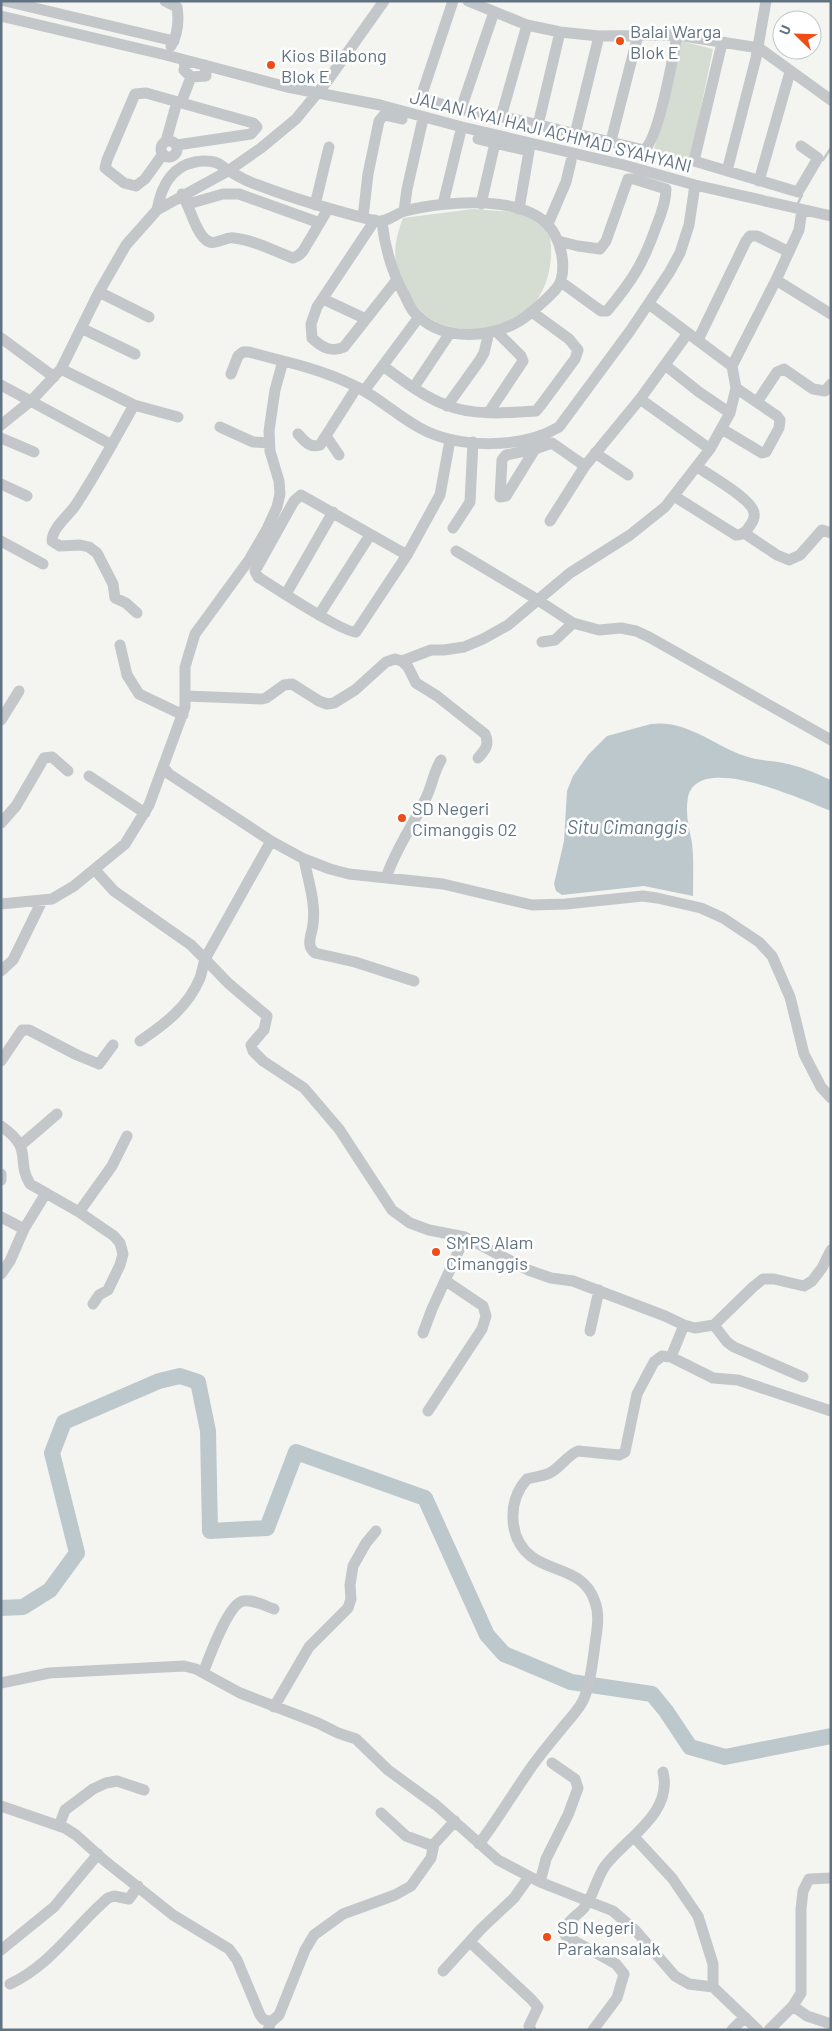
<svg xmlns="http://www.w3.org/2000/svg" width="832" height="2031" font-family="Barlow,sans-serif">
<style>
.green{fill:#d5dcd1}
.water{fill:#bdc8cd}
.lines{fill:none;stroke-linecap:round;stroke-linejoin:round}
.stream{stroke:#bdc8cd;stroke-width:2.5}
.river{stroke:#bdc8cd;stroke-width:16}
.minor{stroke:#c3c7ca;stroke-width:11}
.poi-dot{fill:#ef4c16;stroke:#fff;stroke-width:2}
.labels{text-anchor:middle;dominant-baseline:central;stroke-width:5;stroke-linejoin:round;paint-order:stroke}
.poi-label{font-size:18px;fill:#617383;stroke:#fff;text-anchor:start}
.street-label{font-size:18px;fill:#617383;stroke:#fff}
.water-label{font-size:19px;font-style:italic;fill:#5c7781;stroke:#fff}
</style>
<rect width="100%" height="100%" fill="#f4f5f0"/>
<path class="green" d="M681,41L713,49L690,161L653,154Z
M473,209L525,213L548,227C556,258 549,296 521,316C515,320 506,322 499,324C494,326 487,330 482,331C476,332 468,330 463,329C434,326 417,313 404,287C392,262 393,244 403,218Z"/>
<path class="water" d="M651,724C686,719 715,746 745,756C758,761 771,760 783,763C800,766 815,773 831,780V811C805,801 699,751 688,797C685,813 689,827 692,843C694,860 693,879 693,896L644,886L562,895L556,891L554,884L564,841L567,791L573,776L588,755L607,736Z"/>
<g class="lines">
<path class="stream" d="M823,160L831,148
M797,205L802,195"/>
<path class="river" d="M1,1608L23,1607L50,1590L77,1553L52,1453L64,1422L159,1381L180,1376L198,1382L208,1431L210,1531L267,1528L296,1452L425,1498L487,1635L504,1654L571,1682L652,1694L666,1711L690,1747L725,1757L831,1736"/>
<path class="minor" d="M5,1L174,41
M165,1L177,7C179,20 178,34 171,46
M453,1L423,91L425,99L454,108L518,120L644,150C659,138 673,57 677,35
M468,1L527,25L560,32L599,36L677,35L759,48L831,100
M1,16L166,55L287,87L380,105L462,127L624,165L695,185L831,216
M722,43L694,161L798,192L818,158L801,146
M183,60L185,65L184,70L191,77L206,76L205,65
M181,103L191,77
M461,109L494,12
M501,117L527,25
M538,125L560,32
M575,134L599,36
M478,139L525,150
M161 149a8 8 0 1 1 16 0a8 8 0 1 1-16 0Z
M166,141L177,102
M611,141L638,35
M163,154L145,179L136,186L124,183L105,168L107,160L135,94L146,93L253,123L257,127L251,134L177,145
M727,171L756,58L766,1
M759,181L790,72
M182,194C190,207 195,230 205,239C214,248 224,236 234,238C254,240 274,251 293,258L299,255L303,251L328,209
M188,204L223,194H239L320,223
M443,204L460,134
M481,204L495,143
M315,205L329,147
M519,209L529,151
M157,210C161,188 170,167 195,162C200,161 209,161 214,162C220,163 225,169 231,172C239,177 249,182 258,185C297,200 336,211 376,221C386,223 395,214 405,211C443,201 534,192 555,235C562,248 565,266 561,280C559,288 550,295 544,301C534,310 525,319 514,324C485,338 444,340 419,317C413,313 409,305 406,298C392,273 385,250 382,222
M404,211L407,189L422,123
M363,217L368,174L379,121L384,115L402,119
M375,220L317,307L311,324L312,338C321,347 331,353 344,347L396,281
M548,224L566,182L571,161
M558,241L578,246L600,249L606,241L628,179H634L666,189C666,202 661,215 656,227C643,264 632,281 607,311H601L561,282
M776,280L831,314
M99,292L149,317
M323,299L366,319
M649,304L732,366
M81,328L135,354
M1,338L54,377
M698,340L746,241L750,236H757L789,252
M665,365L699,392L730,413
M383,366C402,380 424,397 446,405C473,416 507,413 536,411L541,405L575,359L578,350L569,339L532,312
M61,369L134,405L178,417
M231,374L238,356L243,352H249L283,361
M1,385L112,445
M414,387L450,333
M364,391L419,317
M640,399L710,449
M757,402L777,372L784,369L813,389L825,391L831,384
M134,405C115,439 97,473 75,506C68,516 52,528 52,541L60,546L80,545L89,547L97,553L113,584L115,598L126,603L137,613
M447,406L480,360L484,353L489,332
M489,412L523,361L521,356L496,331
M1,425L32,400L61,369L99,292L126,245L157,210L228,171L261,148L296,119L328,80L384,1
M220,427L253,442L269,443
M722,429L762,453L766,452L779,428L780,420L777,416L736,388
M298,434C305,442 310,448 320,445L357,387
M326,436L339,455
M1,438L34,452
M535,449L506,496L500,497L502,460L506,455L535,449L552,443L585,466
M595,453L628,475
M1,484L27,496
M674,496L736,535C744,535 747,530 751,524C753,521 755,517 754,513C753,500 708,474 697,467
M550,521L585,466L640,399L688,333
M453,528L470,502L473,442
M744,533L777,555L789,560L800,555L822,530L831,533
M1,541L43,564
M456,551L533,597L573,623L599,630L621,628L636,631L649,637L831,740
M407,555L301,495L294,501L255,571L258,577C272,586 345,634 356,632L407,555L440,495L450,440
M286,594L333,512
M319,615L370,535
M542,642L555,640L573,623
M120,645L127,675L139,694L183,715
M402,661L431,650H444L464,647L483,639L508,625L570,573L630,535L665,507L710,449L730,413L736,388L732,366L776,280L799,230L802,210
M186,696L262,699L266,698L284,685L292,684L319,701L327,704L334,703L355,690L386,662L395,659L402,661L408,667L416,683L437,696L485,734C490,745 485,750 478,758
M1,720L19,691
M164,768L169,774L271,841L304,859L330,869L349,874L443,884L532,905L566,904L643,896L657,898L701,908L723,918L759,942L772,956L790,997L804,1054L821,1087L831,1098
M89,776L145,813
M1,823L16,806L44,758L52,757L68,771
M271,841L205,959L228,983L267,1016L264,1030L251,1045L253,1051L263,1061L304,1088L339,1129L392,1210L410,1223L429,1230L465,1237L528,1270L551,1278L573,1281L665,1316L684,1325L695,1328L714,1325L753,1287L763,1279H774L804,1286L812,1281L822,1268L831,1250
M304,859C308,880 316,903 313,924C312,935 305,945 315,953L355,962L414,981
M95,870L114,891L191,945L205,959C203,966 202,972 200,978C188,1007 165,1024 140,1041
M386,878C395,850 412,827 425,800C432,787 433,773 441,760
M1,904L52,899L74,886L125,844L149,805L185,707V667L195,634L249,560L267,529L277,507L280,494L279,481L270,451L269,431L275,390L283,361C308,367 336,376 359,388C380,399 398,416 420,428C458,449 522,449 559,427L630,331L669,273L680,253L689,225L695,185
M1,971L13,960L42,901
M1,1061L22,1030H29L77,1055L99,1064L113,1045
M1,1126C35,1150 15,1159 30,1184L79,1212L114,1236L120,1243L123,1254L120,1265L108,1290L99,1295L93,1304
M21,1145L57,1114
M1,1174V1180
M79,1212L112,1166L127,1136
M1,1217L24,1229
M1,1274L10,1261L24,1229L46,1193
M684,1325L671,1357L713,1378L738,1380L831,1411
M714,1325L727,1342L734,1347L803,1377
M590,1331L599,1290
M423,1333L432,1309L465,1237
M428,1411L482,1329L486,1316L483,1306L446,1281
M203,1673C209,1658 228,1604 243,1601C252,1599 265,1606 274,1609
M1,1683L49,1673L184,1666L196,1669L240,1693L318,1723L338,1733L356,1739L388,1770L436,1805L498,1860L540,1882L613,1911L636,1931L675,1976L689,1984L713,1987L758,2030
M274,1707L309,1647L348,1608L351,1599L350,1585L353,1566L366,1543L376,1531
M1,1806L65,1828L76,1835L105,1861L173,1915L229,1949L237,1960L260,2015L263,2019L271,2022
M381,1813L406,1836L433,1846
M59,1826L65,1810L93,1789L106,1783L117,1781L144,1790
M635,1838L672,1878L698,1916L713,1964V1987
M479,1844C496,1822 510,1798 526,1775C537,1758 551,1742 563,1727C571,1717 581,1708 585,1696C591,1679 593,1661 595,1644C597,1630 600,1615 595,1602C585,1570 554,1573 532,1557C508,1539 507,1501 527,1479C536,1476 545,1477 553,1471C562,1465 568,1455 578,1451L619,1455L625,1452L637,1394L654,1362L662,1356L671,1357
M540,1882L546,1859L568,1815L578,1788L575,1779L552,1763
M470,1942L531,1999L538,2007L529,2026L531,2030
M1,1950L54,1907L98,1854
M443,1971L482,1928L514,1898L529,1877
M10,1984C52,1964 74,1927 108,1898L114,1896L129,1899L138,1886
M793,2006L807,2016L831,2024
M268,2030L271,2022L279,2015L305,1950L314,1935L343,1914L395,1895L411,1886L431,1858L434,1844L455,1821
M593,2030L617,1998L624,1974L616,1964L569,1938L565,1935C563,1923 577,1916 584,1908C594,1895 596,1879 605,1866C626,1838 673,1814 663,1772
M732,2030L745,2017
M769,2030L793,2006L801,1993V1909L803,1891L809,1879L831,1878"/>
</g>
<g class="poi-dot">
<circle cx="620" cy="41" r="5"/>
<circle cx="271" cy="65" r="5"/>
<circle cx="402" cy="818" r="5"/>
<circle cx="436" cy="1252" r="5"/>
<circle cx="547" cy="1937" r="5"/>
</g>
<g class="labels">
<g class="poi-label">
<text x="630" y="31">Balai Warga<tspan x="630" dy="21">Blok E</tspan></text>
<text x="281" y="55">Kios Bilabong<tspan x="281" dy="21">Blok E</tspan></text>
<text x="412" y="808">SD Negeri<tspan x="412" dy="21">Cimanggis 02</tspan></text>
<text x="446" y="1242">SMPS Alam<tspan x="446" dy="21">Cimanggis</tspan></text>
<text x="557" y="1927">SD Negeri<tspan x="557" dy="21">Parakansalak</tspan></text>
</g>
<g class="street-label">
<text transform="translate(551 131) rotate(14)">JALAN KYAI HAJI ACHMAD SYAHYANI</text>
</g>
<g class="water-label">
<text x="627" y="826">Situ Cimanggis</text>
</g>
</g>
<rect width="832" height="2031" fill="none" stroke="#617383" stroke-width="5"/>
<g transform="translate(797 35) rotate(293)"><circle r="24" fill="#ffffff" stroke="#c0c7cd"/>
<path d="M0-4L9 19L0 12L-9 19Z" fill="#ef4c16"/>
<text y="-8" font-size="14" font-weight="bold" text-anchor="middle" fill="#617383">U</text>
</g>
</svg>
